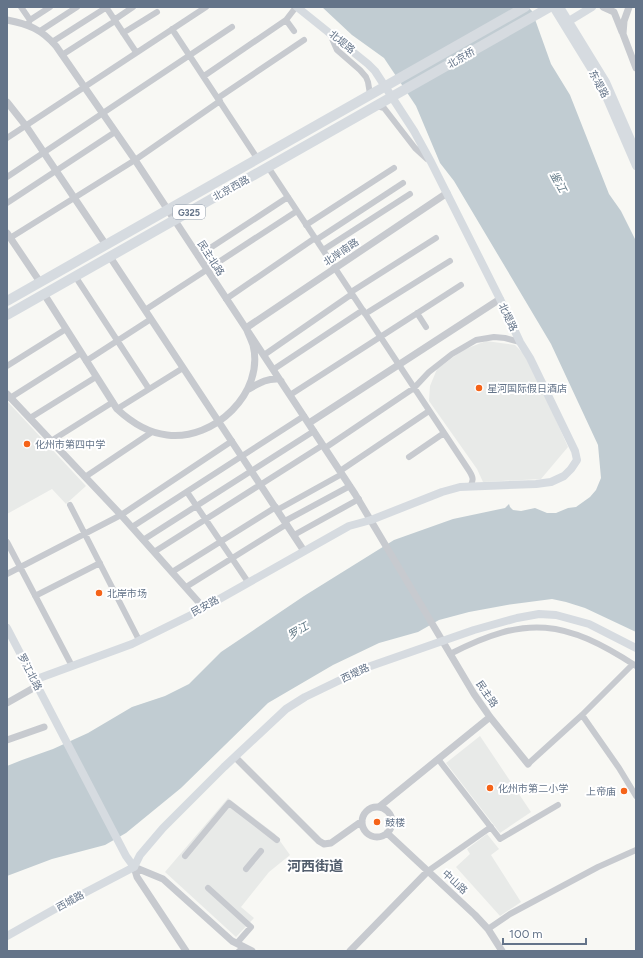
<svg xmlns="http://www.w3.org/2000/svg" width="643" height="958" font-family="Figtree,'Noto Sans SC',sans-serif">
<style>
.built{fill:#e8eae8}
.water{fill:#c1ccd2}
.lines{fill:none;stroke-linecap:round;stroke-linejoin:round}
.minor{stroke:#c7cacf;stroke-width:6}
.tertiary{stroke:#c7cacf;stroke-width:7}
.secondary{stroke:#d6dbe0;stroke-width:8}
.trunk{stroke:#d6dbe0;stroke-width:10}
.poi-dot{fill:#f56318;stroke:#fff;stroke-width:1.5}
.labels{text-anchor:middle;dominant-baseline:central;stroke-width:4;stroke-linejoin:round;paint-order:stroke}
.shield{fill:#fff;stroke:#929eac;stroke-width:1}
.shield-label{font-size:9px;font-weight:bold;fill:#647489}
.street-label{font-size:10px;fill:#647489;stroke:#fff}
.poi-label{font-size:10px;fill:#647489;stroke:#fff;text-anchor:start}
.water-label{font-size:11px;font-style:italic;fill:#5f7784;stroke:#fff}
.district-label{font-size:14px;font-weight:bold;fill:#525e6d;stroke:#fff}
</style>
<rect width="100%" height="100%" fill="#f8f8f4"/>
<path class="built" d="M486,341L515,345L528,358L568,447L541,479L483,482L477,469L429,401L430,386L437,369L463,350Z
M7,401L86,486L66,504L52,489L7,514Z
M480,736L531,812L500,833L446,763Z
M228,798L275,834L290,855L269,872L241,907L254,918L236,937L165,872Z
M487,834L499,849L491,855L521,902L500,916L456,867L470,854L467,849Z"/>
<path class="water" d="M322,7H528L532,11L551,64L570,95L609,194L621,211L636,241V632L585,608L566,602L552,599L507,605L469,612L439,620L418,632L379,643L333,665L268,703L181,788L126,833L105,845L52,859L7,876V766L22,760L53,749L88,733L132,707L165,696L189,684L221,652L304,596L394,540L453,519L505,508L509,504L510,507L513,510L521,511L535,508L547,513H556L568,508L576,507L590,497L596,490L601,478L598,445L551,344L454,181L440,163L416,106L384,58L352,35Z"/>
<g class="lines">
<path class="minor" d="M21,7L30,20L29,22
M106,7L136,52
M30,20L50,7
M114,20L133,7
M172,29L257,158
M40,31L77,7
M294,31L286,20L296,7
M123,33L157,12
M330,34L337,50L360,70L366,77L368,82L370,94
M52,42L107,7
M62,55L115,21
M204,76L286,20
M218,98L304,40
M377,106L384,108L415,148L427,159
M7,138L206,7
M268,167L468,469C472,475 475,480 470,486
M7,177L232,27
M7,203L115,132
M306,225L394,168
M10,238L135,160L220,101
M316,240L403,183
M323,250L410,194
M198,256L288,197
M75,276L149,389
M351,292L436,238
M226,299L315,238
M145,310L297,211
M417,313L426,327
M365,314L450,261
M264,355L352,294
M86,361L151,319
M7,366L66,329
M274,369L363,310
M290,395L461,285
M10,398L81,353
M117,409L183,368
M30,418L96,377
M51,441L113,402
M325,448L414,388L429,372L452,354L476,340L494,337L505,338L520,342
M409,457L444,433
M340,471L429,411
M85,477L152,432
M187,492L248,582
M70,505L139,640
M277,510L342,474
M285,521L350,486
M132,527L304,416
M294,535L359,499
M143,540L314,431
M7,542L72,666
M154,552L323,445
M172,572L276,507
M7,574L121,515L232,441
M186,587L287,524
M35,596L100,563
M450,654C527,614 565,620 636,666
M582,715L619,768L636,796
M438,759L500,839L558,805
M528,764L582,715L633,664
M185,856L229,803L277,840
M246,869L261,851
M428,871L491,827
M208,888L251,927L237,943
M488,929L510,914L598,867L636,850
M239,951L244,947"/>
<path class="tertiary" d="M603,7L614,12L622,32
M629,7L624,21L623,34L636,68
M7,20C29,24 42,30 56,46L135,160L355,494L474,694L490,717L528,764
M7,102L26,126L106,245
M7,233L40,282
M110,257L304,551
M44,294L117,409C131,422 149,433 167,435C214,441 265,393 253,345C251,339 248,333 246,328L447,193
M247,390C258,384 266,378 279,379L281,381
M7,394L121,515L203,607
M309,423L500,299
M7,703L37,686
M7,740L44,727
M235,757L319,841L324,844L331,843L362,821
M379,807L490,717
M362 822a15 15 0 1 1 30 0a15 15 0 1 1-30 0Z
M387,833L475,915L488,929L502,951
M134,867L163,879L232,941L252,951
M134,867L137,877L186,951
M350,951L428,871"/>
<path class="secondary" d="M553,7L601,85L636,166
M560,7L606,82L636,151
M564,24L592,7
M7,628L126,856L134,867
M34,680L132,644L191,615L349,526L371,520L442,492L460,487L536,484L551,482L564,476L571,469L577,460L575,451L530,358L520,342L500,299L431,162L414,131L375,71L368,64L297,7
M134,867L140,855L163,828L224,767L286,709L305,697L365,668L474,630L517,618L539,614L556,615L589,624L636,648
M7,936L69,901L134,867"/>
<path class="trunk" d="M7,301L525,7
M7,315L550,7"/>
</g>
<g class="poi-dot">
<circle cx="479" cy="388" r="4"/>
<circle cx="27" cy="444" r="4"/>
<circle cx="99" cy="593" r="4"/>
<circle cx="490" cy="788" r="4"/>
<circle cx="624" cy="791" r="4"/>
<circle cx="377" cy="822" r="4"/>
</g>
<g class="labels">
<rect class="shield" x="173" y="205" width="32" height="14" rx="3"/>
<g class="shield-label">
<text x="189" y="212">G325</text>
</g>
<g class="street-label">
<text transform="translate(342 42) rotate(39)">北堤路</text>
<text transform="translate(461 58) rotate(-30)">北京桥</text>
<text transform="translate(599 84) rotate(62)">东堤路</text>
<text transform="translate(231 188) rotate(-29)">北京西路</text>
<text transform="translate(341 252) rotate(-34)">北岸南路</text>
<text transform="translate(211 258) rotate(57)">民主北路</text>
<text transform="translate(508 317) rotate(65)">北堤路</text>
<text transform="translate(205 606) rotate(-29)">民安路</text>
<text transform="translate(30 672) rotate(63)">罗江北路</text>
<text transform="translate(355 673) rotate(-25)">西堤路</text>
<text transform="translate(487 694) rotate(56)">民主路</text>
<text transform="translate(455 882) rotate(42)">中山路</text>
<text transform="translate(70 901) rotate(-28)">西城路</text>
</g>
<g class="poi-label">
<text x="487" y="388">星河国际假日酒店</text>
<text x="35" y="444">化州市第四中学</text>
<text x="107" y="593">北岸市场</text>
<text x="498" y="788">化州市第二小学</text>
<text x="616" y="791" text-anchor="end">上帝庙</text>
<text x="385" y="822">鼓楼</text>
</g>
<g class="water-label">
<text transform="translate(558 182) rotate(62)">鉴江</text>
<text transform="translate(298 631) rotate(-30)">罗江</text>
</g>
<g class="district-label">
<text x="315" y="866">河西街道</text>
</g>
</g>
<rect width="643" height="958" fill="none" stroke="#647489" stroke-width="16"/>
<path d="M503 938v6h83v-6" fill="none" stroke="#647489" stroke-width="2"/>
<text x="509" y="938" font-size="12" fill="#647489" stroke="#ffffff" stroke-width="3" paint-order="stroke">100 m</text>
</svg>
